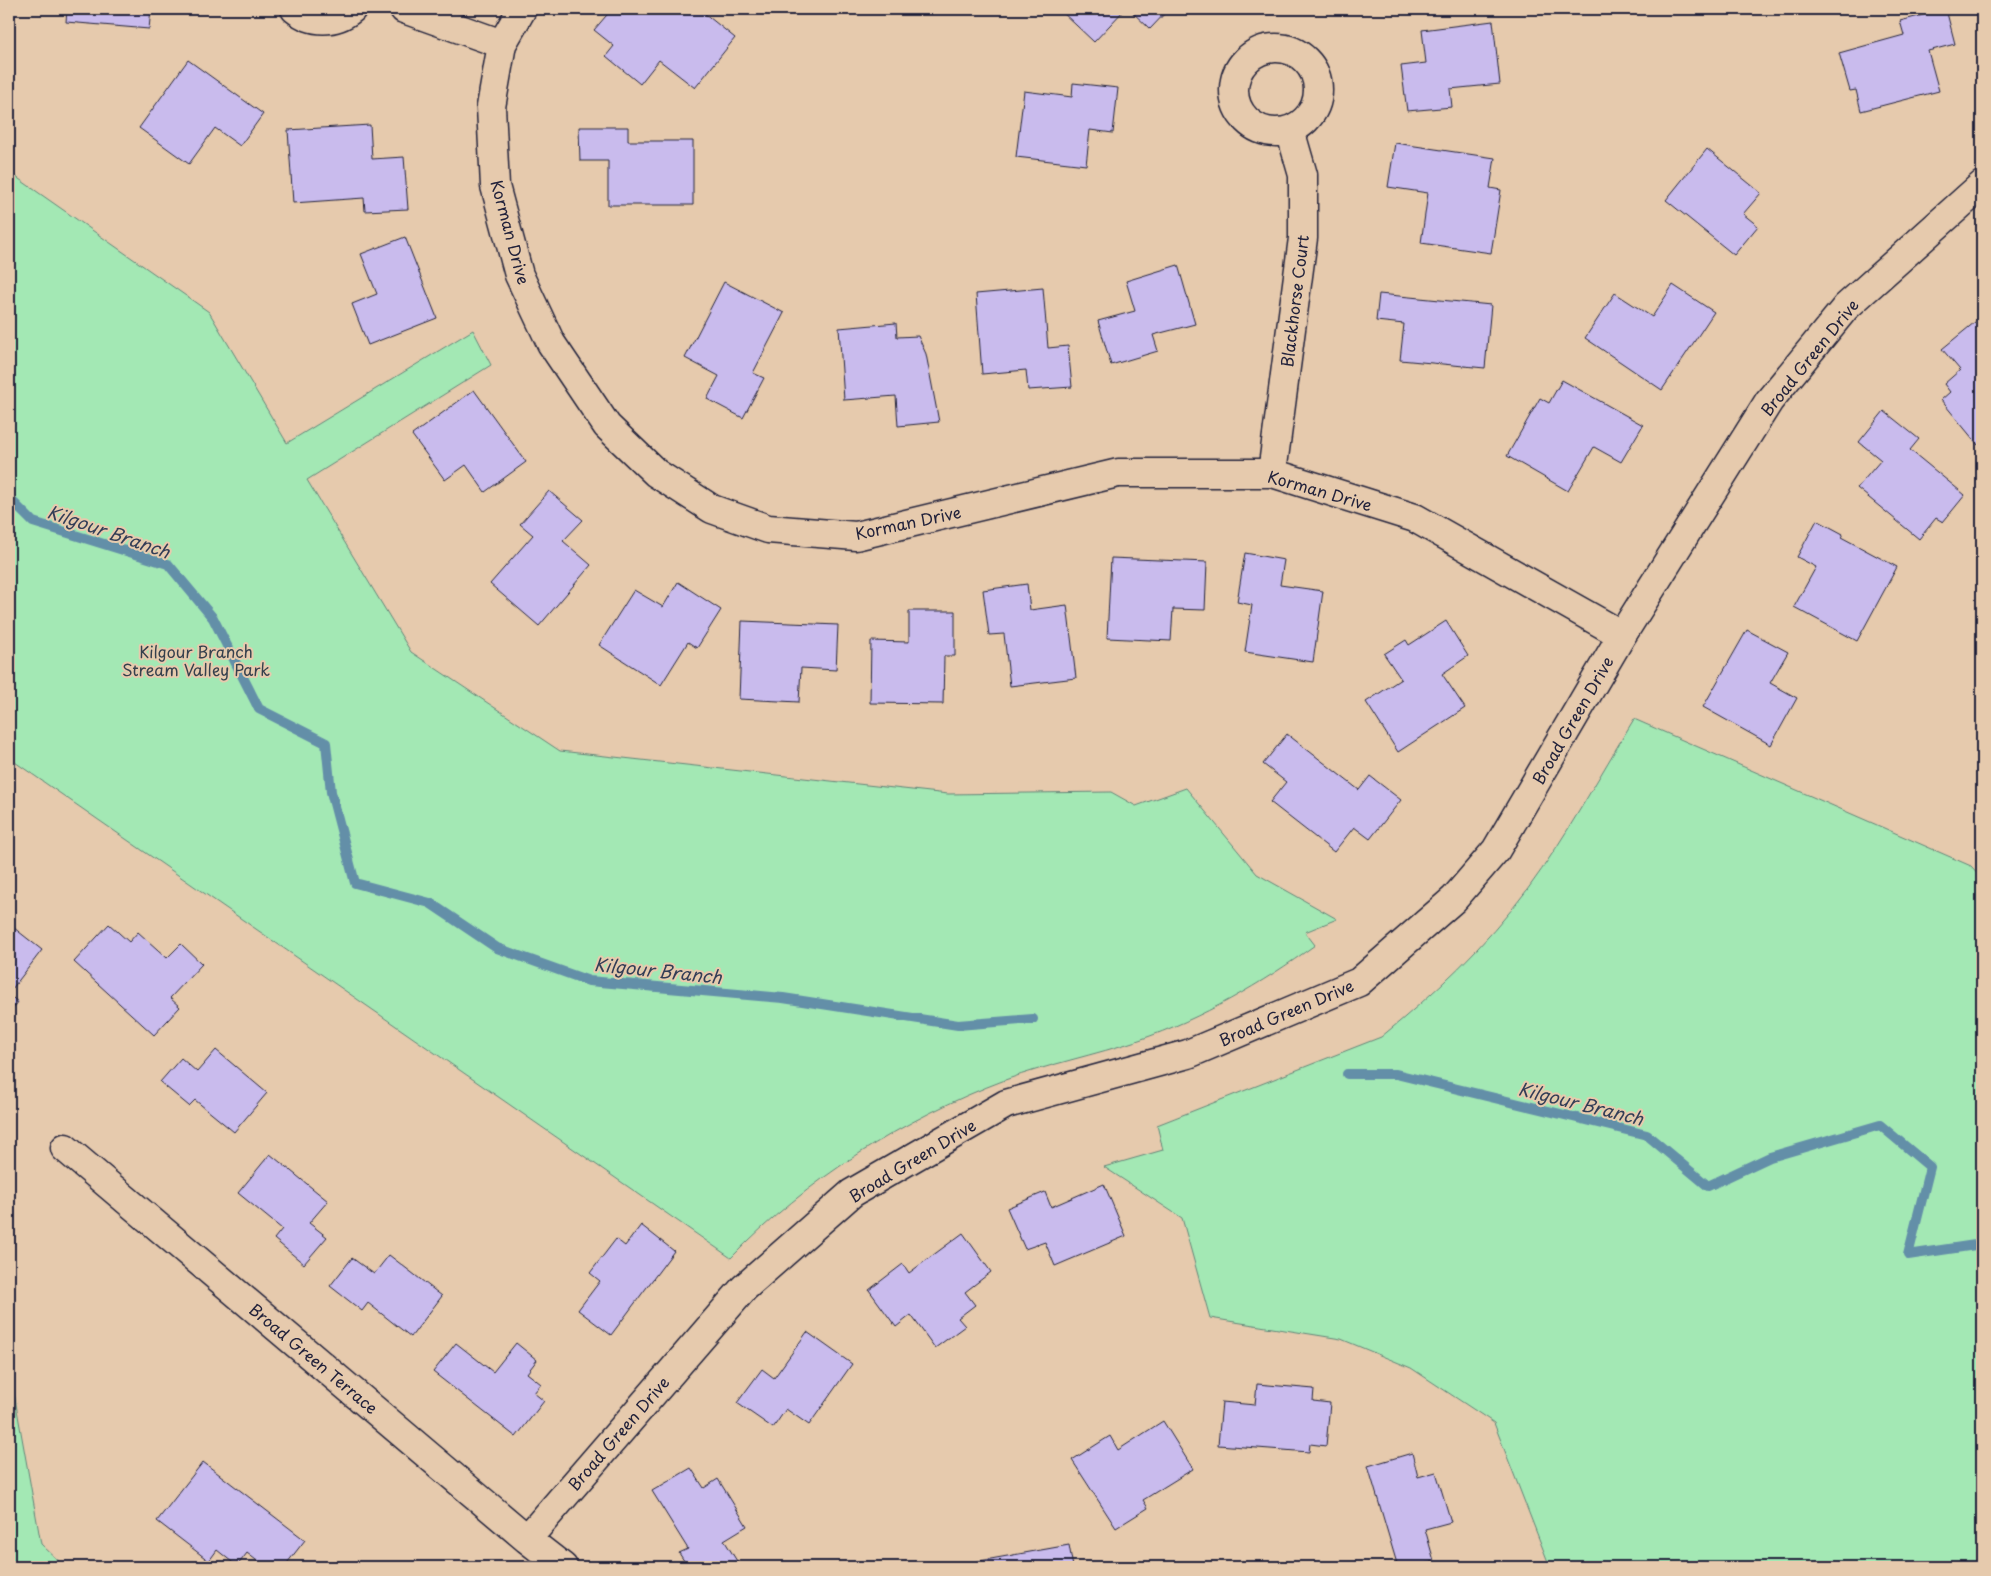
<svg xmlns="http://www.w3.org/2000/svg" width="1991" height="1576" font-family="'Playpen Sans',sans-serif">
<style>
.green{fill:#a3e8b4;stroke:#628578}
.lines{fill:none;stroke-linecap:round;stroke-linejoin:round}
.stream{stroke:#638fa8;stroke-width:10}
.building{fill:#c9bbed;stroke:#22223b}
.minor-casing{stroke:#22223b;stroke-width:31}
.minor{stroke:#e6caad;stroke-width:28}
.labels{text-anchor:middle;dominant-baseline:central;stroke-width:4;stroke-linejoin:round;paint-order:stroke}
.street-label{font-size:16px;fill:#22223b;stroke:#e6caad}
.park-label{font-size:16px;fill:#35404d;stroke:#e6caad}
.water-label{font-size:18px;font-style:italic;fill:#323d56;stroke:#e6caad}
</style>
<rect width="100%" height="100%" fill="#e6caad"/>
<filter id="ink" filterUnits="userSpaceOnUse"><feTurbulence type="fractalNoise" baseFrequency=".02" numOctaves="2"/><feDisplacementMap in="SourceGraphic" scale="10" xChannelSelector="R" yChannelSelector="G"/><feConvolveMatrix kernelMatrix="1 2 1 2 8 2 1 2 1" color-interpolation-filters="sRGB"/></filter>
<g filter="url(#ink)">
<path class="green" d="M9,172L209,312L287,443L473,330L491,365L307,480L411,652L560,751L948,794L1111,792L1136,806L1186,788L1257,874L1337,919L1305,932L1315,945C1261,984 1203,1018 1139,1040C1095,1055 1049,1064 1005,1080C904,1118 806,1180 731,1258L9,758Z
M1634,719L1971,866L1982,878V1567H1550L1494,1423L1411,1368L1341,1339L1210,1318L1182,1218L1104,1167L1163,1150L1157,1125L1381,1037C1435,993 1485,946 1527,890C1567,836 1599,776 1634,719Z
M9,1365L41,1544L65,1567H9Z"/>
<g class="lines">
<path class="stream" d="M9,498L33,522L168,564L213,618L259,709L326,743L331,792L355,883L430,903L497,948L589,981L783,998L958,1025L1033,1019
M1347,1074H1396L1647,1135L1708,1186L1770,1157L1880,1125L1930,1167L1908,1255L1982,1244"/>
</g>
<path class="building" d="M67,9H151L149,29L66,22Z
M612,9H640L647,14L651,9H699L735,38L695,88L659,60L640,84L606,56L614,46L594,30Z
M1059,9H1125L1094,42Z
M1129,9H1169L1150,29Z
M1946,9L1955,44L1928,51L1939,91L1861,111L1856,90L1850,91L1839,53L1904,35L1900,21Z
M1493,21L1500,84L1450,89L1452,107L1407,111L1401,66L1426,63L1422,30Z
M188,60L263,114L240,146L215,128L189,164L139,128Z
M1073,83L1118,88L1113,133L1090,130L1086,165L1016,157L1024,91L1072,97Z
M370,125L372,159L404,157L408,209L365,211L364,198L293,203L288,130Z
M579,127H628V141H693V205H608V161H580Z
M1395,143L1495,158L1490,188L1501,190L1491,253L1421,243L1428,193L1388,187Z
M1707,149L1761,193L1743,214L1758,226L1734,255L1666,200Z
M405,237L437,318L368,345L352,304L377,294L361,254Z
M1178,265L1195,324L1153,335L1158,351L1111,365L1098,321L1135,311L1126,281Z
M724,282L784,313L753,373L764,378L743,418L707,399L719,376L685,358Z
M1673,285L1714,312L1662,390L1585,338L1615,293L1652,317Z
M1043,288L1048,348L1068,346L1072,387L1028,390L1026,370L982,374L976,294Z
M1379,294L1491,305L1485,368L1400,360L1404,324L1376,321Z
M1980,318L1982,321V441L1978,445L1941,400L1950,392L1944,384L1960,370L1942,349Z
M896,323L897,337L918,336L926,354L939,422L898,426L896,396L844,400L839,328Z
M1562,380L1643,425L1621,462L1594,447L1568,491L1507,456L1540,398L1549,403Z
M474,390L526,462L485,492L466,465L445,480L412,435Z
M1884,411L1919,439L1910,450L1965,495L1943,522L1936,518L1919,539L1857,488L1881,460L1859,442Z
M549,491L583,520L563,541L591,565L539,626L490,584L533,535L520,524Z
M1817,520L1843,534L1841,537L1897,567L1857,641L1794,607L1816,567L1797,557Z
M1245,553L1284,560L1280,585L1323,591L1313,662L1245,652L1252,605L1237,602Z
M1111,558L1207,562L1205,610L1173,609L1171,641L1107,638Z
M678,582L721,610L697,648L688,642L661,685L599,645L634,590L663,607Z
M1027,584L1030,610L1067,605L1076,678L1010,686L1004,634L989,635L983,590Z
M909,611H955V656H944L943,704L870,703L871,641L909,642Z
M742,621L838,625L836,670L801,668L799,702L739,699Z
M1446,621L1468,656L1442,674L1465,708L1398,752L1366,702L1401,679L1384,654L1406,640L1409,645Z
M1747,630L1788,652L1770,683L1797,698L1771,745L1703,707Z
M1287,734L1359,790L1370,776L1401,800L1370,839L1354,827L1334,852L1270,802L1286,782L1263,764Z
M9,924L42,950L9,993Z
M109,924L129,942L138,932L167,958L181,944L202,964L170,998L180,1007L154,1035L74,962Z
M9,995L18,1002L9,1014Z
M216,1050L267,1093L234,1132L195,1100L189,1106L160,1082L181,1058L197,1072Z
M270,1154L328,1201L309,1223L327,1237L304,1264L274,1239L282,1229L238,1193Z
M1104,1184L1126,1236L1055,1266L1045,1242L1025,1249L1007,1208L1045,1192L1051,1207Z
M641,1225L674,1251L611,1335L578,1310L600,1281L590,1273L616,1239L625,1246Z
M963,1233L991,1272L965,1292L975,1305L958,1318L965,1326L935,1348L911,1315L896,1327L869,1290L903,1264L909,1273Z
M389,1255L442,1296L411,1337L368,1303L362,1311L330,1286L352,1258L374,1274Z
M807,1332L852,1364L809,1425L786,1409L773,1428L737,1403L762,1369L774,1378Z
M456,1343L493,1372L516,1343L537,1360L527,1373L541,1384L534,1393L544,1401L516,1437L433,1372Z
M1257,1384L1314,1389L1313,1401L1330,1403L1326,1446L1310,1444L1309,1452L1218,1445L1222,1402L1255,1405Z
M1163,1421L1193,1469L1143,1500L1148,1508L1116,1528L1072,1460L1110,1436L1118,1450Z
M1412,1453L1418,1477L1436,1472L1451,1522L1425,1529L1434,1561L1414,1567H1398L1368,1466Z
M203,1462L305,1540L284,1567H265L247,1553L237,1566L217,1550L209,1561L157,1521Z
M691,1468L704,1488L718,1479L747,1526L724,1540L740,1566L737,1567H688L679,1553L688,1549L652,1491Z
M1069,1545L1073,1567H974V1562Z"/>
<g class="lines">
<defs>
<path id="minor" d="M295,9C312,23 335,23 352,9
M404,9L502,44
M522,9L502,44L491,107L495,186L519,275L551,343L607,426L656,473L712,509L768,529L856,536L1118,473H1272L1415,518L1622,635
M1234 90a42 42 0 1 1 84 0a42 42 0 1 1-84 0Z
M1272,473L1303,238V175L1290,130
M65,1148L527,1539L563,1567
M527,1539L744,1288L852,1193L1006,1104L1188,1054L1359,982L1454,899L1496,850L1622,635L1769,401L1846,307L1982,185"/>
</defs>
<use href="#minor" class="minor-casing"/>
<use href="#minor" class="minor"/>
</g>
</g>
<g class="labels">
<g class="street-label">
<text transform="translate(511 232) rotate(75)">Korman Drive</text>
<text transform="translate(1294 301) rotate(-83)">Blackhorse Court</text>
<text transform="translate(1809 357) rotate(-51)">Broad Green Drive</text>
<text transform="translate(1320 490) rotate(16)">Korman Drive</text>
<text transform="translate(908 522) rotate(-12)">Korman Drive</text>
<text transform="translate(1572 720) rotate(-60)">Broad Green Drive</text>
<text transform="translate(1286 1012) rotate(-23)">Broad Green Drive</text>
<text transform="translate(912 1160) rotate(-31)">Broad Green Drive</text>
<text transform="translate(314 1358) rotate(40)">Broad Green Terrace</text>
<text transform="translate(618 1433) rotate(-49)">Broad Green Drive</text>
</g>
<g class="park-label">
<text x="196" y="651">Kilgour Branch<tspan x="196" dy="18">Stream Valley Park</tspan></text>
</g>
<g class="water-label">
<text transform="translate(109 531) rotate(19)">Kilgour Branch</text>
<text transform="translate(658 970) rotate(6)">Kilgour Branch</text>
<text transform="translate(1581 1103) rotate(14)">Kilgour Branch</text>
</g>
</g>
<rect width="1991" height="1576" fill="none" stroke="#e6caad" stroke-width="30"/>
<rect x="15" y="15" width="1961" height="1546" fill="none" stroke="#22223b" stroke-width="2" filter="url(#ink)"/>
</svg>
